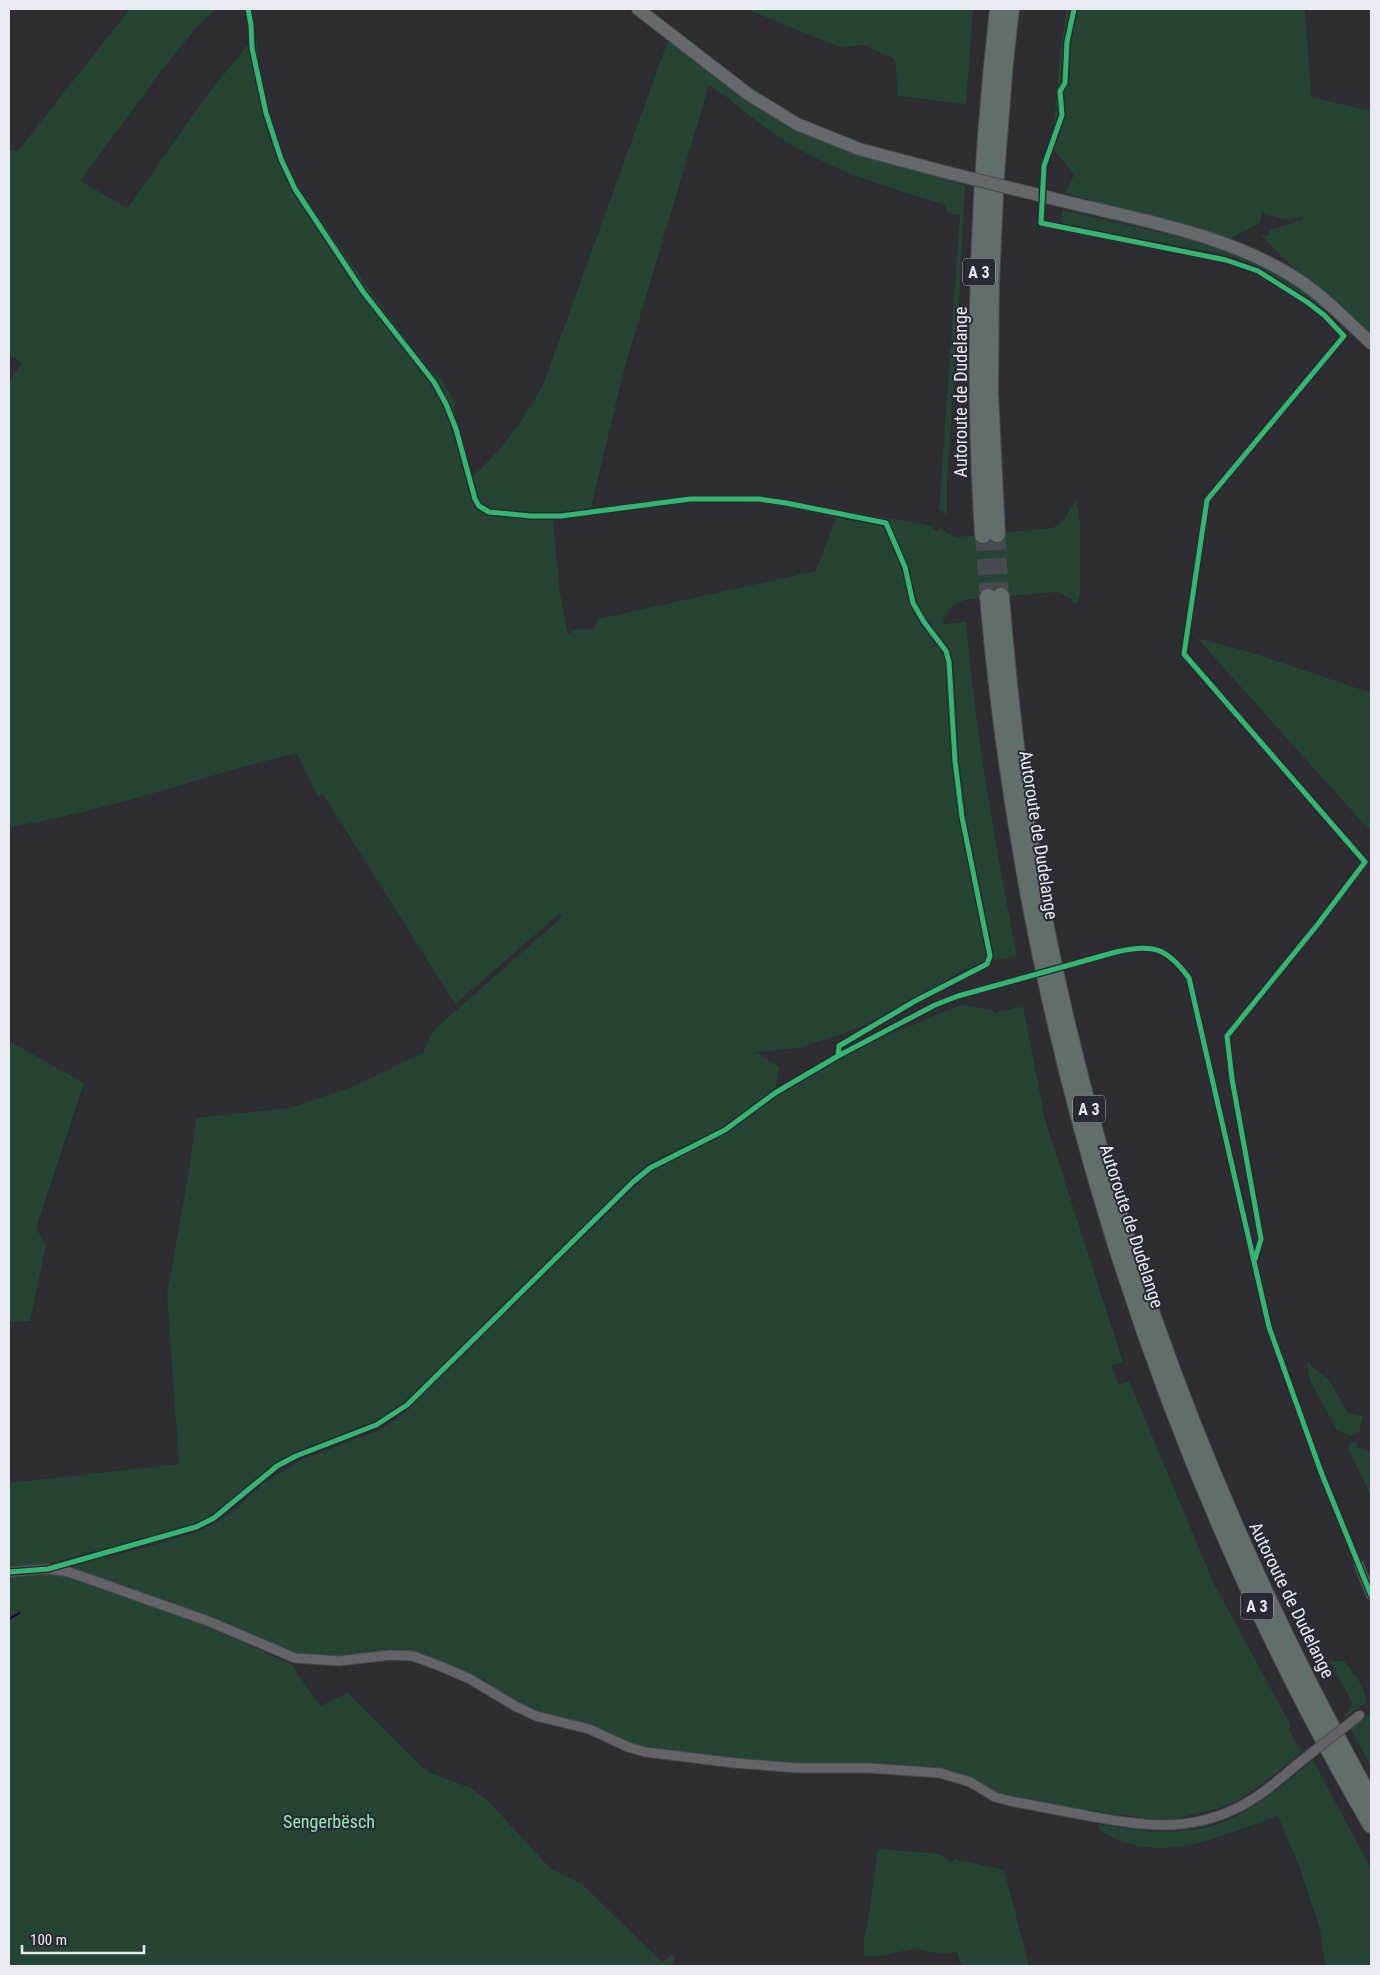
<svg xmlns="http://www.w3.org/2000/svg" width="1380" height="1975" font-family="'Roboto Condensed',sans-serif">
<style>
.green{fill:#264433;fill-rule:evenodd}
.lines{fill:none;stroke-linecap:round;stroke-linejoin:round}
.stream{stroke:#150f3b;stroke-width:2.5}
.motorway-tunnel{stroke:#494a4f;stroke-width:16;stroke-dasharray:16 8;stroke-linecap:butt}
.minor-casing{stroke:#48494d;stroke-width:11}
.secondary-casing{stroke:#48494d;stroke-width:14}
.motorway-casing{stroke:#48494d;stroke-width:18}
.minor{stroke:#646468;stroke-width:9}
.secondary{stroke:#65696b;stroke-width:12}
.motorway{stroke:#626e6a;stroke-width:16}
.minor-bridge-casing{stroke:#48494d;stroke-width:11;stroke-linecap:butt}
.secondary-bridge-casing{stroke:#48494d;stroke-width:14;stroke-linecap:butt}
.minor-bridge{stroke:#646468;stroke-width:9}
.secondary-bridge{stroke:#65696b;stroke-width:12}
.cycleway-casing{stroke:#2a2a35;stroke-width:8}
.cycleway{stroke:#33b770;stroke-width:5}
.labels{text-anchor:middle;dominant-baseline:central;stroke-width:4;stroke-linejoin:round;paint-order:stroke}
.shield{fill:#2a2a35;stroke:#b0b1b9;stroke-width:1}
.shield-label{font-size:16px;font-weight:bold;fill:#eaebf2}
.street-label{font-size:18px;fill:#eaebf2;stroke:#2a2a35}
.park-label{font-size:18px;fill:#92edb6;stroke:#2a2a35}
</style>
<rect width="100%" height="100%" fill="#2d2d32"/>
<path class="green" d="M130,9H216L197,27L161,71L80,181L128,208L204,99L248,45L247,26L253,9C257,59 266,110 285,158C296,187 317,213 334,239C366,285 398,331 434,374L440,377L455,402L454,410L473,476C506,445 521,424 543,385L668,41L713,75L758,105L839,147L965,185L959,304L947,480V514L939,510L960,215L947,212L945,205C886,187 825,169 773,133C751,118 732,99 709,85L624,370L591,508L690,495H754L918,523L930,526L937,532L941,527L947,533L957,537L1053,528L1064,520L1076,499L1080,524V593L1078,601L1075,604L1070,598L1058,592L964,600L951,607L943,620L944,624L966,622C976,735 995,845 1017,956L996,960L990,956L986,964L962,970L911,1004L847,1032L798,1048L756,1052L779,1067L775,1093L838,1056L871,1040L903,1029L961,1005L993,1010L994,1013L1023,1006L1045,1120L1123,1362L1111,1366L1119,1385L1129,1381L1214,1584L1290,1724L1289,1730L1302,1752L1257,1788L1236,1801L1223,1807L1166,1821L995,1797L940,1773L797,1768L645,1752L589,1729L536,1716L488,1690L486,1680C452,1671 421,1645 383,1650V1652C352,1655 311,1661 282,1650C274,1646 266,1641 258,1637L74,1568L73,1564L141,1549L197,1532L216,1523L236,1509L264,1483L301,1460L380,1430L404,1414L457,1359L653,1169L726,1132L743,1121L742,1116L722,1128L653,1161L643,1168L400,1406L385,1418L295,1453L270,1466L230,1503L209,1517L191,1525L48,1564L9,1568V1483L179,1464L167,1294L189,1171L196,1118L290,1108L352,1087L423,1053L433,1031L562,917L559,914L455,1004L323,794L318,797L297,753C201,776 107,812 9,827V381L22,363L9,355V149L17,152ZM689,502H734L775,505L836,518L816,571L598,619C595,630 588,632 578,628L568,634L560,594L553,520Z
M746,9H973L966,104L898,96L895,59L864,45L840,47Z
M1067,9H1305L1311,97L1371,111V337L1301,275L1262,236L1263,234L1265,236L1271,234L1268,230L1303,220V217L1281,219L1262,212L1260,223L1230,239L1065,193L1074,175L1052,147L1061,45Z
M1062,210L1219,246L1273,271L1307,292L1330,310L1326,314L1305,297L1260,268L1231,256L1062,224Z
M1197,638L1253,653L1371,693V832Z
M9,1041L84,1083L36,1228L46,1245L30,1321L9,1322Z
M1307,1362L1329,1380L1348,1413L1363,1416L1359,1432L1351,1436L1337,1430L1310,1380Z
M1356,1441L1358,1447L1371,1453V1496L1348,1448L1351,1443Z
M52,1573L64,1575L201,1624L291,1664L320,1706L348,1693L423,1768L433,1774L471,1788L488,1801L551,1869L582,1884L663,1963L671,1955L675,1956L673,1966H9V1577Z
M1330,1661H1344C1354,1674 1365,1685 1366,1702L1342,1720L1353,1704Z
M1371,1712V1766L1350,1729Z
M1313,1760L1371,1869V1966H1325L1320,1929L1298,1863L1278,1816C1217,1836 1162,1868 1100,1831L1098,1824C1139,1831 1185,1838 1226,1821C1258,1807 1286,1782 1313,1760Z
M878,1849L940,1854L951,1863L955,1859L1004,1870L1029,1966H962L957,1952L942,1954L913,1949L881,1956H864V1940L868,1921Z"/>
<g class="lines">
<path class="stream" d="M9,1619L19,1613"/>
<path class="motorway-tunnel" d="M997,534L1001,596
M983,535L988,597"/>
<defs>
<path id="minor" d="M1359,1565L1371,1595
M9,1572L48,1569L69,1572L208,1621L295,1658L339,1661L390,1655L413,1656L440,1666L470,1679L515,1706L536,1716L589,1729L628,1747L645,1752L735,1763L797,1768H869L940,1773L970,1782L995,1797L1010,1801C1036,1806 1063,1811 1089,1816C1141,1825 1185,1833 1235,1809C1259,1798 1280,1779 1300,1762"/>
<path id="secondary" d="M638,9L748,94L797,124L859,149L949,173
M1063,201C1144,221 1233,235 1303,283C1328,300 1349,323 1371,343"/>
<path id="motorway" d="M997,534L990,393L991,283L996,175L1005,62L1011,9
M983,535C972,360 978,183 998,9
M1001,596C1007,668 1014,740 1025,811C1080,1159 1200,1493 1371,1800
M988,597C1026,1029 1153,1449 1371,1825"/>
</defs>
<use href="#minor" class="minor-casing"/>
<use href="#secondary" class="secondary-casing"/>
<use href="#motorway" class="motorway-casing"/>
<use href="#minor" class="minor"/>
<use href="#secondary" class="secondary"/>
<use href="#motorway" class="motorway"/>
<defs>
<path id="minor-bridge" d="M1300,1762L1360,1715"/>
<path id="secondary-bridge" d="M949,173L1063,201"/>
</defs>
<use href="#minor-bridge" class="minor-bridge-casing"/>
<use href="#secondary-bridge" class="secondary-bridge-casing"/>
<use href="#minor-bridge" class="minor-bridge"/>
<use href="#secondary-bridge" class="secondary-bridge"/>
<defs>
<path id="cycleway" d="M248,9L251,25L252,48L266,113L281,159L295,189L364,293L434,382L446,404L456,429L475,499L479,506L489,512L530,516H561L690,499H759L786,503L886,523L905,567L913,603L924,622L946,651L949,662L955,761L962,817L990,956L987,964L915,1001L839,1046L838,1056
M1074,9L1067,42L1065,83L1060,91L1062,115L1044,166L1041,223L1226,260L1258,271L1307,302L1324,315L1344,336L1207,500L1184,654L1365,862L1318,924L1227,1036L1232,1079L1261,1239L1255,1259
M9,1572L48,1569L196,1527L214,1518L277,1466L296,1456L376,1425L407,1405L633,1182L650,1168L725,1130L775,1093L838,1056L935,1005L958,996L1116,952C1153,943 1167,948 1189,978L1269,1327L1321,1472L1371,1595"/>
</defs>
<use href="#cycleway" class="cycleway-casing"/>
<use href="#cycleway" class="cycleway"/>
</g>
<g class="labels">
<g class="shield">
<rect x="963" y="258.5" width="32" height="27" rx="4"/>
<rect x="1073" y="1095.5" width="32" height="27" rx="4"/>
<rect x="1241" y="1592.5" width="32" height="27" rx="4"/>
</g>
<g class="shield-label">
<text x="979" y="272">A 3</text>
<text x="1089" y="1109">A 3</text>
<text x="1257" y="1606">A 3</text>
</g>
<g class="street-label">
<text transform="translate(960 392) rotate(-90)">Autoroute de Dudelange</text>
<text transform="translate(1039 835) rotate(81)">Autoroute de Dudelange</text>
<text transform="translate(1132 1226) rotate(72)">Autoroute de Dudelange</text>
<text transform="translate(1292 1600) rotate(64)">Autoroute de Dudelange</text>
</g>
<g class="park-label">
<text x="329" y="1821">Sengerbësch</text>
</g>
</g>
<rect width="1380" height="1975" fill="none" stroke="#eaebf2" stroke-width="20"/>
<path d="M22 1945v8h122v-8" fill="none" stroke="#eaebf2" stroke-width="2.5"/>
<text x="30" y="1945" font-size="15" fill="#eaebf2" stroke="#2a2a35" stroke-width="4" paint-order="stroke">100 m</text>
</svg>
